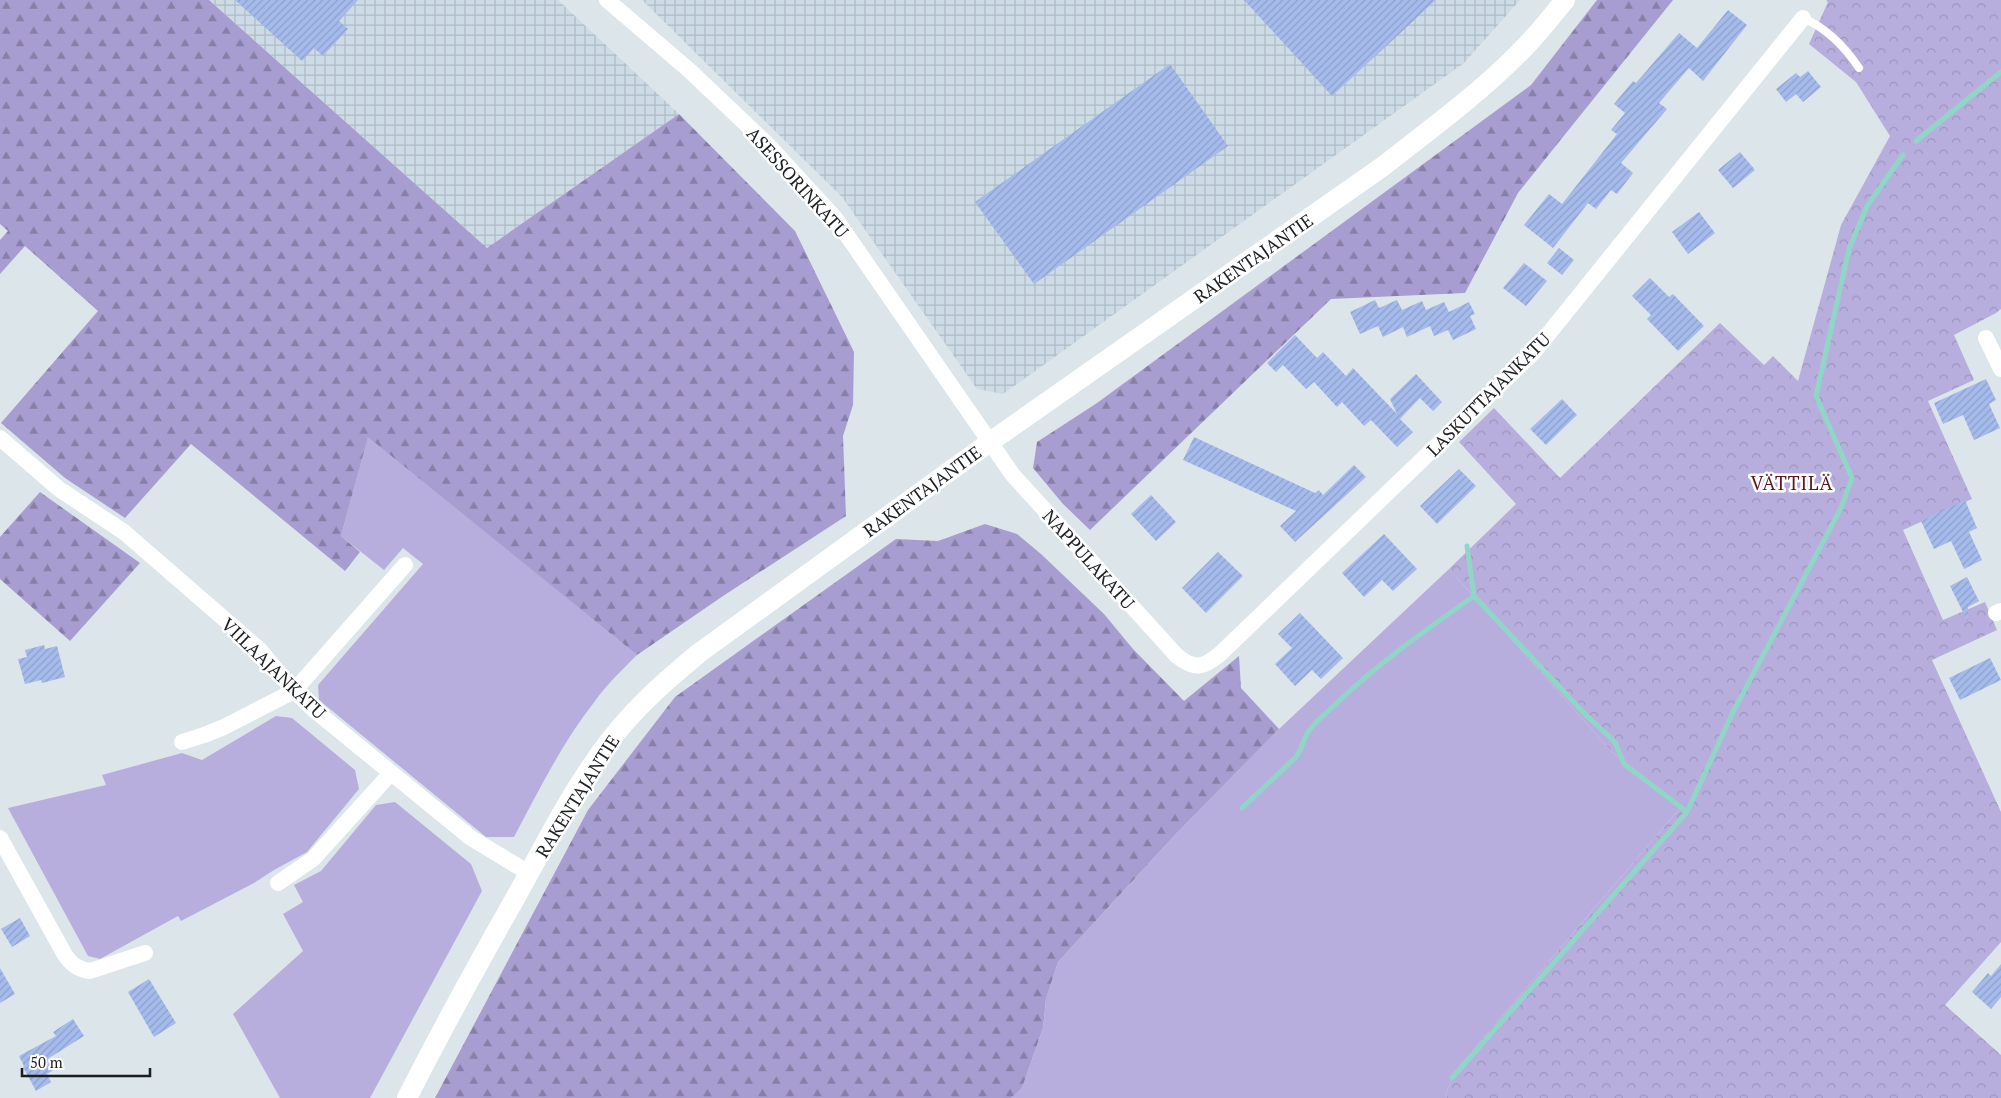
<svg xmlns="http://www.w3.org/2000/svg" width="2001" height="1098" font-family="'PT Serif',serif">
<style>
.industrial{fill:url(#industrial-grid)}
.green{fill:#b8aedd}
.forest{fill:url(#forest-firs)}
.park{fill:url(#park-crowns)}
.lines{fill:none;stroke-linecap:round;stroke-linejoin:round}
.stream{stroke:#90d6c7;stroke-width:5}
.building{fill:url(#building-hatch)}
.service{stroke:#fff;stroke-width:8}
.minor{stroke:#fff;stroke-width:16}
.tertiary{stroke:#fff;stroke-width:20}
.labels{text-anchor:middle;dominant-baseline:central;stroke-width:5;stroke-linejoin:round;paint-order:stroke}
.street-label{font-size:18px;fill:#1b1e20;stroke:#fff}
.neighbourhood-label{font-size:19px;letter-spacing:1px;fill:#5c171c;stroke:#fff}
</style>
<defs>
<pattern id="industrial-grid" width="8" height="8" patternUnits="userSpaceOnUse" patternTransform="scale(1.25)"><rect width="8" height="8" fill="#ccdbe6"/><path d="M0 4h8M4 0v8" fill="none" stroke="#afbcc5"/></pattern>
<pattern id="forest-firs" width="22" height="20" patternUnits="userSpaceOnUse" patternTransform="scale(1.25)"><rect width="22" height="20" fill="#a89dd0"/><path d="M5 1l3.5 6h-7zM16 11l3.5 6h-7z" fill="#887fa8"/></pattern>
<pattern id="park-crowns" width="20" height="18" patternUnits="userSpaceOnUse" patternTransform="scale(1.25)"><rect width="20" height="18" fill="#b8aedd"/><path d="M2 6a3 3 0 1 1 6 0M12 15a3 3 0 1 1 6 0" fill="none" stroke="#9e95bd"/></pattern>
<pattern id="building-hatch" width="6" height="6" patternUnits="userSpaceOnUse" patternTransform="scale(1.25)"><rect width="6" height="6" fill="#a5bbec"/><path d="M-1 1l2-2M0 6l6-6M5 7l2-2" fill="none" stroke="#8da0ca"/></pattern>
</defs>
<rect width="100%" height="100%" fill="#dce5ea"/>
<path class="industrial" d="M209,0H558L679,114L487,248Z
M642,0H1520L1464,63L1003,394L977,389L842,197Z"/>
<path class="green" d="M368,436L637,655C622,670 607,684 595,701C562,743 539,790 514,837H486L319,700L318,685L423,564L403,548L384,570L341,536Z
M1449,569L1612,752L1681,807L1456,1070L1446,1093L1447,1098H1011L1022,1088L1030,1065L1043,1028L1046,999L1058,962L1173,837L1279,729Z
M276,716L292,718L355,770L359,789L307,852L274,870L254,883L181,921L178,916L100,959L88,956L8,808L106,785L102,775L182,753L202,760Z
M395,802L471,864L482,891L370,1098H280L233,1014L303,951L283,914L303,902L294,885L321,871L376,805Z"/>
<path class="forest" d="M0,0H209L487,248L679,114L795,231L854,352L853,405L843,436L846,516L723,596L637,655L368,437L341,536L360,552L345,571L191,444L125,518L65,478L1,423L98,311L25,246L0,274V240L8,231L0,224Z
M1597,0H1673L1518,193L1465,293L1331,299L1090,530L1063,504L1033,468L1037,442L1097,403L1531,85Z
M40,492L140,563L70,641L0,579V537Z
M985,524L1017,534L1041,554L1104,614L1133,649L1184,701L1239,656L1241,688L1279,729L1173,837L1058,962L1046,999L1043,1028L1030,1065L1022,1088L1011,1098H435L588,810L675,697L896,539L938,541Z"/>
<path class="park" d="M1826,0H2001V309L1996,313L1954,335L1974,380L1928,401L1972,499L1903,530L1943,620L1985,602L1997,630L1932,660L2001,812V942L1945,1005L2001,1055V1098H1447L1446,1093L1456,1070L1681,807L1612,752L1449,569L1516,504L1459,442L1494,408L1560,478L1720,323L1764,365L1773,356L1798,381L1841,225L1890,136L1856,82L1809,44L1828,2Z"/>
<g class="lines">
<path class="stream" d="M1916,141L2001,72
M1467,546L1474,596L1585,714L1615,742L1624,764L1687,812
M1242,808L1296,757C1304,746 1302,739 1311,728C1319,718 1330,710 1339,701C1380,662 1427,629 1474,596
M1452,1078L1687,812L1733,712L1841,508L1852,478L1816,396L1849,249L1867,206L1903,155"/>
</g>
<path class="building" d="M235,0H358L339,21L348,29L323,56L314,48L302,61Z
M1244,0H1436L1332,96Z
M1728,10L1747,25L1703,81L1689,68L1659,103L1667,109L1621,163L1633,173L1617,194L1611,190L1596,209L1588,203L1553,248L1524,225L1549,194L1562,204L1617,134L1611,130L1625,113L1614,104L1633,81L1636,83L1679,33L1697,48Z
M1170,64L1228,146L1034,284L975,202Z
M1808,71L1821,87L1803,102L1796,94L1786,102L1776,89L1796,73L1800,77Z
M1740,152L1755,170L1733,188L1718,170Z
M1699,212L1715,233L1688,254L1672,232Z
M1559,248L1574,260L1562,275L1547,263Z
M1524,263L1547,281L1526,306L1503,288Z
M1650,278L1669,297L1673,294L1704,326L1678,351L1647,319L1651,315L1632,296Z
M1375,300L1379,308L1397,300L1402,310L1422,301L1426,310L1444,302L1449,312L1469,302L1475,314L1470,316L1476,329L1453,340L1448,330L1434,336L1430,326L1407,337L1403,327L1383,337L1378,326L1360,334L1350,312Z
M1295,335L1317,358L1323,352L1346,376L1353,368L1397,414L1390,399L1416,374L1442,402L1433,411L1420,398L1400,419L1413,432L1397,447L1371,420L1364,426L1342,402L1337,407L1314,382L1306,389L1283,365L1276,372L1267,363Z
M1986,379L1996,400L1989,404L2000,428L1974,440L1963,415L1943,424L1934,403Z
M1562,399L1577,415L1546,445L1530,429Z
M1194,437L1315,493L1319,490L1323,495L1354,465L1366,477L1295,542L1280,526L1296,511L1183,460Z
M1459,469L1476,486L1437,524L1420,506Z
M1151,495L1176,522L1156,541L1131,514Z
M1965,500L1977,528L1969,532L1982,560L1964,569L1951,541L1934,549L1921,521Z
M1384,534L1417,569L1393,591L1382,580L1364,597L1342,573Z
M1218,552L1243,576L1206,613L1182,588Z
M1967,577L1979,601L1968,607V622L1950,586Z
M1300,613L1343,658L1321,679L1312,670L1295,686L1275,664L1292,648L1278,634Z
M44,645L45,649L57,646L65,677L42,683L41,680L25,684L18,659L27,657L25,650Z
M1990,658L2001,680L1960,700L1949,678Z
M20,918L30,936L12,947L1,929Z
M2001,964V997L1991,1009L1972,992L1988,973L1991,976Z
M0,968L15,994L0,1003Z
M149,979L176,1023L154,1037L128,992Z
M73,1019L84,1036L49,1058L55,1069L47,1074L51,1082L36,1091L23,1067L24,1066L19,1056L56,1036L53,1032Z"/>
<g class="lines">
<path class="service" d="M1803,18C1826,28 1845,47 1859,68"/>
<path class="minor" d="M607,0L689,70L767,144L835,218L1012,474L1177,656C1195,670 1203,668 1220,654L1533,353L1803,18
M1986,338L2001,369
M0,438L59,489L124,532L260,650L294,691L313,709L471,838L529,873
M1996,613L2001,611
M182,742L204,735L224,727L294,691L405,565
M0,838L65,955C72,965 78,969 90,971L145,953
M278,883L313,859L391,773"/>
<path class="tertiary" d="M407,1098C442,1029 479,962 517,895C550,836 581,771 627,720C649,695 674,674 699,653L990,442L1382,167C1428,131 1476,96 1517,55C1535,38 1550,18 1565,0"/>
</g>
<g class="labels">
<g class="street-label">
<text transform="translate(798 182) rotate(48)">ASESSORINKATU</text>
<text transform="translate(1253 258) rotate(-35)">RAKENTAJANTIE</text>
<text transform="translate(1488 394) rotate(-45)">LASKUTTAJANKATU</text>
<text transform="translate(922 491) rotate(-36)">RAKENTAJANTIE</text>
<text transform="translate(1089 559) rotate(48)">NAPPULAKATU</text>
<text transform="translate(274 668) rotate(44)">VIILAAJANKATU</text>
<text transform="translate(577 796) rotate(-58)">RAKENTAJANTIE</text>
</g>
<g class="neighbourhood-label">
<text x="1792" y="482">VÄTTILÄ</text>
</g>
</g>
<path d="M22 1068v8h128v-8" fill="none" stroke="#1b1e20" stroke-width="2.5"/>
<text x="30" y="1068" font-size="15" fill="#1b1e20" stroke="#ffffff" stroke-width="4" paint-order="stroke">50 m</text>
</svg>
